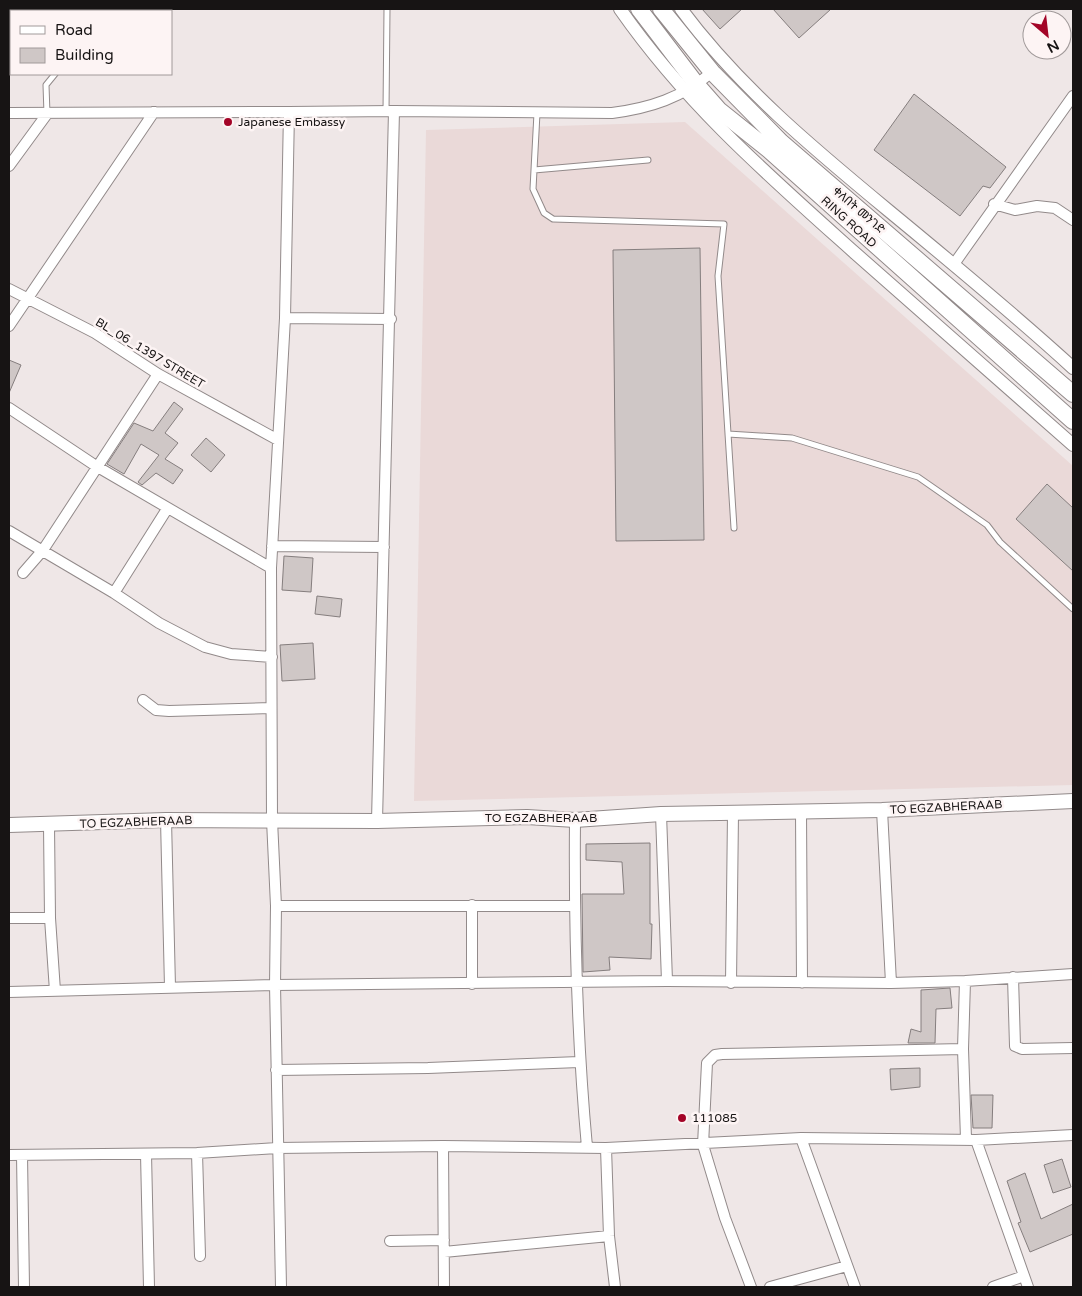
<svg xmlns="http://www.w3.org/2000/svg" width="1082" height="1296" font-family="'Varela Round','Noto Sans Ethiopic',sans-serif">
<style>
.built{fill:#ead9d8}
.building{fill:#cfc7c6;stroke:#857e7e}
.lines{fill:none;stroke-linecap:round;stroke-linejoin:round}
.service-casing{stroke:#928a8a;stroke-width:7}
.minor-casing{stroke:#928a8a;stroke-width:12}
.tertiary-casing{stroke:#928a8a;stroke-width:14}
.secondary-casing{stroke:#928a8a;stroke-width:16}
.trunk-casing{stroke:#928a8a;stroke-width:18}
.service{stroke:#fff;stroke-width:5}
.minor{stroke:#fff;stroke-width:10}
.tertiary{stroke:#fff;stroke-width:12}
.secondary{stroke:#fff;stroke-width:14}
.trunk{stroke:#fff;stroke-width:16}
.poi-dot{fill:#a30427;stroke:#fdf4f4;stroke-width:2}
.labels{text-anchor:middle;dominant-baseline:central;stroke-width:5;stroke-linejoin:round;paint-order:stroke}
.poi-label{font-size:12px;fill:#171414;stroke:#fdf4f4;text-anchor:start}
.street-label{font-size:12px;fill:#171414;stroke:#fdf4f4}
</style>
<rect width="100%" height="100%" fill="#efe7e7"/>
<path class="built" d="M685,122L1073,466V785L414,801L426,130Z"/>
<path class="building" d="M702,9H742L720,29Z
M773,9H831L799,38Z
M914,94L1006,167L990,188L983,186L960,216L874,150Z
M700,248L704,540L616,541L613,250Z
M9,360L21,365L9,393Z
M174,402L183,409L165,433L178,443L165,459L183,470L173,484L156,473L142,485L138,482L159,455L141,444L124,474L107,464L134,423L153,431Z
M206,438L225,455L211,472L191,455Z
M1047,484L1073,508V571L1016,519Z
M284,556L313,558L311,592L282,590Z
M317,596L342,599L340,617L315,614Z
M313,643L315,679L282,681L280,645Z
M650,843V924H652L651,959L609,957L610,970L583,972L582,894H624L622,862L586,860V844Z
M950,988L952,1008L936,1009L935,1043H908L911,1029L921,1032V990Z
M920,1068V1087L891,1090L890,1069Z
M971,1095H993L992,1128H973Z
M1062,1159L1071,1187L1053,1193L1044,1165Z
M1025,1173L1041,1219L1073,1204V1234L1030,1252L1018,1223L1021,1222L1007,1181Z"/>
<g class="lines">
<defs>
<path id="service" d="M85,11V9
M386,111L387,9
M537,113L533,189L544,213L553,219L724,224L718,276L734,528
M47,114L46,85L55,74
M534,170L648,160
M728,434L792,438L918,477L987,525L1000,542L1073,609"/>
<path id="minor" d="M394,111L612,113C650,108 682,98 712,72
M289,112L394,111L377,821
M9,113L289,112L285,318L271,568L272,820L276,906L275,985L9,992
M9,166L47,114
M994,204L1015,210L1037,206L1055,208L1073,220
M954,264L1073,96
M9,289L95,333L158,374L278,440
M285,318L391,319
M9,326L154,112
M9,408L96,466L271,568
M9,531L114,593L159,623L205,647L231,654L272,657
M272,546L384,547
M23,573L43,550L158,374
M114,593L167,509
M143,700L156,710L169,711L271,708
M882,810L891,983
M801,811L802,983
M661,814L667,981
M166,820L170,987
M575,820C574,930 577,1038 587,1147
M49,825L50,918L55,991
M276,906H574
M9,918H50
M1013,977L1015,1046L1022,1049L1073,1048
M965,981L963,1049L966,1139
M731,983L733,813
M472,984V905
M276,1070L428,1068L579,1062
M801,1138L855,1287
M976,1140L1028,1287
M443,1146L444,1287
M606,1148L609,1236L615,1287
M197,1153L200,1256
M146,1154L149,1287
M9,1155L197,1153L277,1148L443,1146L606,1148L801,1138L976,1140L1073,1135
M22,1155L24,1287
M390,1241L444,1240
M444,1252L609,1236
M281,1287L275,985L667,981L891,983L965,981L1073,974
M751,1287L725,1218L703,1145L707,1063L715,1055L722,1054L963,1049
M770,1287L847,1266
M993,1287L1024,1276"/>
<path id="tertiary" d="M620,9C687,105 768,175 855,253C928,317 1001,381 1073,445
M681,9C739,87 814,149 889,211C951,262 1014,314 1073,368"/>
<path id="secondary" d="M9,825L166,820L377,821L527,817L575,820L661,814L882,810L1073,801"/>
<path id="trunk" d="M639,9L697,85L719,110L769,150L1073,421
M661,9L712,72L781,142L1073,394"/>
</defs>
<use href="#service" class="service-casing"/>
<use href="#minor" class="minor-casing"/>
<use href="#tertiary" class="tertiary-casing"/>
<use href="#secondary" class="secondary-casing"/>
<use href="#trunk" class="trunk-casing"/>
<use href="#service" class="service"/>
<use href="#minor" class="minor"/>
<use href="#tertiary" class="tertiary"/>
<use href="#secondary" class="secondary"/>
<use href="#trunk" class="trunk"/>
</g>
<g class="poi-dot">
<circle cx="228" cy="122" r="5"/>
<circle cx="682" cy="1118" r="5"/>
</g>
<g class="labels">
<g class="poi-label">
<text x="238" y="122">Japanese Embassy</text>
<text x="692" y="1118">111085</text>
</g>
<g class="street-label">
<text transform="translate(859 210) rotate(41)">ቀለበት መንገድ</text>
<text transform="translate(849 222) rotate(42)">RING ROAD</text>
<text transform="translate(150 353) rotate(31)">BL_06_1397 STREET</text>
<text transform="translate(946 807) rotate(-3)">TO EGZABHERAAB</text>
<text x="541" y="818">TO EGZABHERAAB</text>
<text transform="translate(136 822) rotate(-2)">TO EGZABHERAAB</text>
</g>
</g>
<rect width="1082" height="1296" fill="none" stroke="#171414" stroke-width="20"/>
<rect x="10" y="10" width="162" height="65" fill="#fdf4f4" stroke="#a19a9a"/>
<rect x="20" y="26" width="25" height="8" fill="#ffffff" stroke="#a19a9a"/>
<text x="55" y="35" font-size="15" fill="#171414">Road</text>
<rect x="20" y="48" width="25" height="15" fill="#cfc7c6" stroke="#a19a9a"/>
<text x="55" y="60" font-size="15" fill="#171414">Building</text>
<g transform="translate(1047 35) rotate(152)"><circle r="24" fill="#fdf4f4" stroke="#a19a9a"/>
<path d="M0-4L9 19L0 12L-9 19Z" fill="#a30427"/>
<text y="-8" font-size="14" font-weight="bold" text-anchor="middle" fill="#171414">N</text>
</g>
</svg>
